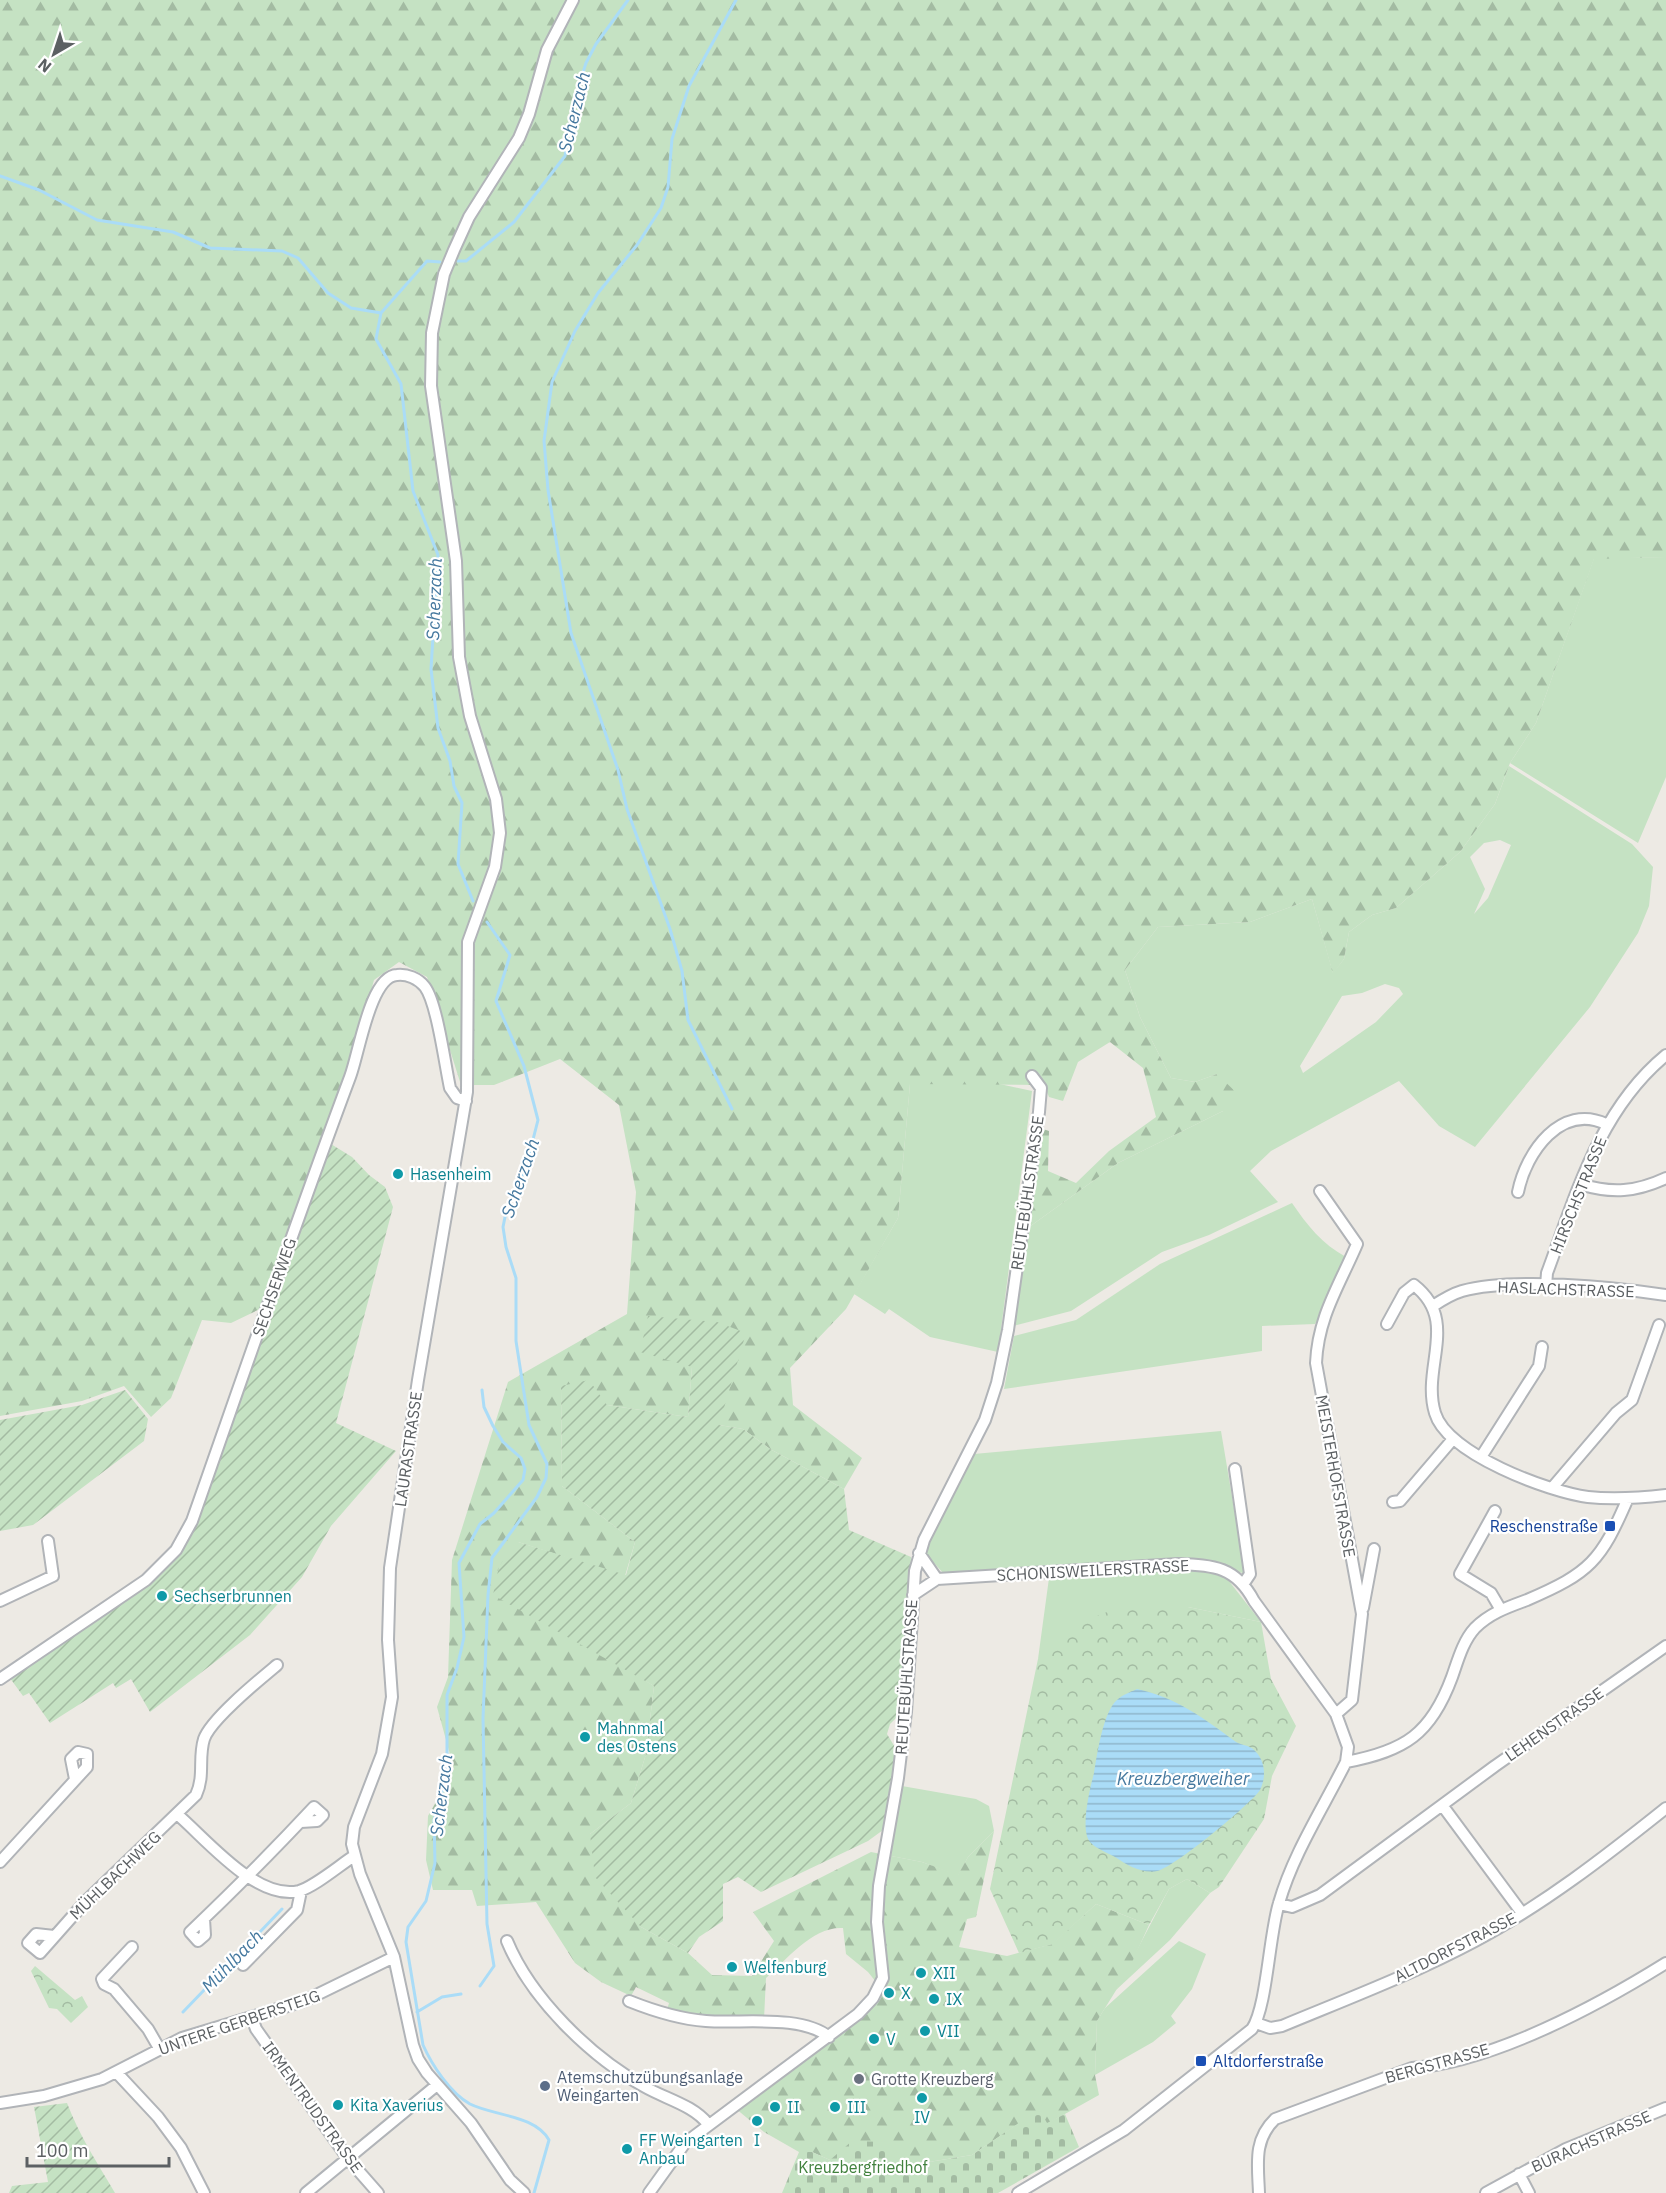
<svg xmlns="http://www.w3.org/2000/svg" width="1666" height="2193" font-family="'IBM Plex Sans',sans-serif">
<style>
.grass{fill:#c5e2c3;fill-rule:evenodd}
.forest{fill:url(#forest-firs)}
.cemetery{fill:url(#cemetery-stones)}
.park{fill:url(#park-crowns)}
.garden{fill:url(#garden-furrows)}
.water{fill:url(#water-rules)}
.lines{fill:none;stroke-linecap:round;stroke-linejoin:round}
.stream{stroke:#aadcf7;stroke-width:3}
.minor-casing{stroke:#b1b4b8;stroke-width:14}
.minor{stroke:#fff;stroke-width:10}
.culture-dot{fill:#0f9aa8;stroke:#fff;stroke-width:2}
.transit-dot{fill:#1a4fb4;stroke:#fff;stroke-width:2}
.worship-dot{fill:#6b7280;stroke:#fff;stroke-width:2}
.service-dot{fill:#5c6f8a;stroke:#fff;stroke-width:2}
.labels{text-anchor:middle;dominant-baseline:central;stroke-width:4.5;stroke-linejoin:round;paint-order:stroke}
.culture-label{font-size:16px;fill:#0d838f;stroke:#fff;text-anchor:start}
.street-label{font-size:16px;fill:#5c6063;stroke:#fff}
.transit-label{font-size:16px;fill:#164399;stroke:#fff;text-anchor:end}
.service-label{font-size:16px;fill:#4e5e75;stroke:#fff;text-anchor:start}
.worship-label{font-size:16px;fill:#5b616d;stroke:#fff;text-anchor:start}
.park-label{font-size:16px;fill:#40813d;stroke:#fff}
.water-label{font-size:18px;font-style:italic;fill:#46799f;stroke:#fff}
</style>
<defs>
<pattern id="forest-firs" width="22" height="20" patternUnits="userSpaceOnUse" patternTransform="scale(1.5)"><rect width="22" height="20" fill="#c5e2c3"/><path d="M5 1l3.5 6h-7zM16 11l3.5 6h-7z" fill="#a3bba2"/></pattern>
<pattern id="cemetery-stones" width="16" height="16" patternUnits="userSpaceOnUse" patternTransform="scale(1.5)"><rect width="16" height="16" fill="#c5e2c3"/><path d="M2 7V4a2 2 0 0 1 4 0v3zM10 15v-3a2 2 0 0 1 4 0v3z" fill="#a3bba2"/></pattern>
<pattern id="park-crowns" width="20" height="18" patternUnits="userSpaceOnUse" patternTransform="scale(1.5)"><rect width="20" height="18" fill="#c5e2c3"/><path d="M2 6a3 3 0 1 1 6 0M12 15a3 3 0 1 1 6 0" fill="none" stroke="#a3bba2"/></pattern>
<pattern id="garden-furrows" width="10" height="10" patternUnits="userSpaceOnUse" patternTransform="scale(1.5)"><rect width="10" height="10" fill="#c5e2c3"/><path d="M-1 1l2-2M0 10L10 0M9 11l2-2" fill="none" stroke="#a3bba2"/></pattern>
<pattern id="water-rules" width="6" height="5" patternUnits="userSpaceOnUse" patternTransform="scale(1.5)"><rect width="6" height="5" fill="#aadcf7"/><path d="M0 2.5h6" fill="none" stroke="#8eb6cc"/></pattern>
</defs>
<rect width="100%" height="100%" fill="#edeae4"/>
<path class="grass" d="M1666,557V777L1638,843L1510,763L1536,723L1594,558Z
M1509,766L1632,844L1653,867L1649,906L1638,933L1590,1007L1475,1147L1439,1126L1399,1081L1271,1151L1250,1171L1278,1202L1209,1235L1162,1252L1071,1311L1013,1326L1025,1230L1118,1163L1223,1111L1217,1074L1195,1082L1171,1078L1140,1017L1125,970L1158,927L1250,922L1312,899L1333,973L1344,959L1349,932L1372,915L1396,908L1460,852L1495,804ZM1500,840L1511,845L1488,898L1474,914L1485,889L1470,857L1484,843ZM1385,984L1399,988L1403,994L1376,1022L1303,1073L1300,1066L1342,996L1362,993Z
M995,1083L1032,1091L998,1352L930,1337L889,1309L885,1314L854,1294L898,1218L910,1084Z
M1292,1203C1307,1225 1322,1244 1346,1257L1340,1280L1315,1324L1262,1326V1351L1004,1389L1014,1336L1076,1320L1160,1264Z
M1221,1431L1245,1574L1221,1565L944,1574L926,1554L927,1544L974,1454Z
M1176,1569L1214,1572L1225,1576L1261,1622L1188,1607L1038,1659L1049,1578Z
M902,1786L976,1799L989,1806L994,1831L968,1857L958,1876L922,1862L891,1856Z
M1187,1879L1210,1893L1170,1940L1116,1990L1169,1889Z
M1179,1941L1206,1954L1192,1989L1171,2016L1176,2023L1153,2042L1095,2075L1097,2021L1105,2008Z"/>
<path class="forest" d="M0,0H1666V557L1594,559L1536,723L1510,763L1495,804L1460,852L1396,908L1372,915L1349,932L1344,959L1333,974L1312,899L1250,922L1158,927L1125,970L1140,1017L1171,1078L1195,1082L1217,1074L1241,1097L1223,1111L1118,1163L1025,1230L1040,1128L1049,1131L1048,1171L1076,1183L1109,1151L1156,1117L1143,1068L1110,1042L1078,1062L1063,1101L1049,1097L1044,1085L910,1084L898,1218L846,1309L790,1368L793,1405L862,1458L844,1489L770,1449L743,1429L719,1425L692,1367L688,1417L607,1405L561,1386L562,1486L635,1542L625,1576L518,1542L603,1655L654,1686L646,1754L631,1803L590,1834L641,1927L688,1953L712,1975L752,1976L774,1941L753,1912L871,1852L922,1862L958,1875L968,1857L994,1831L976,1917L967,1919L959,1947L1007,1956L1052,1944L1096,1904L1149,1925L1128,1971L1097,2021L1095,2075L1099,2095L1047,2124L1039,2110L972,2155L904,2166L830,2160L812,2152H799L764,2132L735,2108L829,2037L880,1987L868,1972L846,1954L843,1928C813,1926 786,1960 766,1978L764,2019L712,2017L667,2010L669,2003L636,1987L631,1996L601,1982L575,1963L536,1902L477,1906L472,1890H433L426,1860L428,1816L454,1769L437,1707L448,1677L452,1560L508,1382L627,1314L636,1192L619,1105L560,1059L494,1085H461L427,977L399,962L374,980L353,1056L320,1141L262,1308L231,1323L202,1320L171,1398L151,1417L124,1386L82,1401L0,1416Z"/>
<path class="cemetery" d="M1039,2109L1047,2123L1065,2114L1079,2147L998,2193H782L799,2152H812L830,2160L852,2141L884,2142L904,2166L972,2155Z"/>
<path class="park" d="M1128,1604L1188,1607L1261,1622L1271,1679L1296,1726L1272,1776L1264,1819L1219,1887L1210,1893L1187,1879L1169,1889L1149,1925L1096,1904L1053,1944L1019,1953L990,1889L1038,1659L1081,1622Z
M35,1966L75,2000L82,1996L88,2007L71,2023L57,2009L49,2008L31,1971Z"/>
<path class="garden" d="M326,1141L352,1157L369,1175L385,1187L393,1207L336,1423L396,1451L331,1526L302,1577L250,1635L150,1712L131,1679L116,1688L113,1683L50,1723L29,1693L23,1696L7,1674L146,1580L192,1521Z
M648,1316L717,1322L746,1333L719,1425L743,1429L770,1449L844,1489L849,1530L911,1557L902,1712L890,1724L887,1734L896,1749L883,1830L868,1841L761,1892L738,1877L723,1884V1921L699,1937L688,1953L641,1927L595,1877L590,1834L631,1803L646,1754L654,1686L493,1595L499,1566L518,1542L626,1575L635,1542L562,1486L561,1386L589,1380L607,1405L688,1417L692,1367L640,1352Z
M125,1390L148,1419L144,1441L33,1525L0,1531V1420L82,1405Z
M67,2103C79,2135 98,2164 115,2193H9L12,2186L48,2182L34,2107Z"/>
<path class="water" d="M1137,1689C1176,1697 1205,1719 1236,1742C1241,1745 1248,1745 1253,1749C1265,1759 1267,1776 1260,1790C1251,1804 1172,1869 1157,1871C1142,1874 1127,1865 1115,1857C1108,1853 1097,1849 1091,1843C1079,1832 1090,1788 1094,1773C1097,1755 1103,1712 1117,1700C1122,1695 1131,1692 1137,1689Z"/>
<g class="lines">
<path class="stream" d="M0,176L39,190L97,220L173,232L210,248L282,251L298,258L328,293L351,308L381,313
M458,261H466L514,222L565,156L573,104L586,63L596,44L628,0
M440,262L427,261L381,313L376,339L401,384L413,491L438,555L431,669L438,728L450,761L454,786L462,803L458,864L473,901
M732,1109L688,1020L682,971L670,929L627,809L618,770L571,633L548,490L544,441L552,382L575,331L598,293L637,245L661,208L668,187L672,139L689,86L736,0
M482,1390L484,1407L493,1426L503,1442L521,1458L525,1469L523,1480L494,1513L480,1524L459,1563L464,1637L457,1668L447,1695V1774L434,1820L435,1863L426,1901L408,1927L406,1942L423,2045C432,2065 450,2093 470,2104C494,2116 535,2115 549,2140L534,2193
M480,1986L494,1966L487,1924L483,1718L488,1595L492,1558L537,1497L546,1478L547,1464L529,1425L516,1341V1278L506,1247L503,1227L507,1207L526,1167L538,1120L524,1066L496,1001L510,955L487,922
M183,2012L282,1909
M417,2012L442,1997L461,1994"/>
<defs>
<path id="minor" d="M1580,1184C1612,1194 1636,1192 1666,1178
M1320,1191L1357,1244C1339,1286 1318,1317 1316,1363L1362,1614L1352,1700L1336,1714
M1518,1192C1526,1152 1561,1103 1606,1124
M1546,1286L1547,1273C1576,1195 1599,1110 1666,1055
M1433,1306C1442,1300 1452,1294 1462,1291C1513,1277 1613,1287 1666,1295
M1387,1324L1404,1293L1414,1285C1460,1321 1421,1367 1435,1413C1447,1454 1549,1492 1588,1497C1614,1500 1640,1498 1666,1495
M1481,1457L1539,1366L1542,1347
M1235,1469L1250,1574L1244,1583
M1552,1488L1616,1413L1632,1400L1659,1325
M1393,1502L1400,1501L1453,1439
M1495,1511L1460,1574L1491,1593L1501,1610
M919,1553L937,1579
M913,1595L937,1579L1178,1564C1214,1565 1236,1567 1254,1601L1336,1714L1348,1747L1346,1762C1323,1808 1293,1854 1279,1903C1269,1935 1267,2007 1252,2029L1124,2130L1018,2193
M0,1601L53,1576L48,1541
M1363,1608L1374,1549
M0,1679L146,1580L176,1550L192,1521C244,1373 295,1224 350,1077C359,1054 370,976 397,975C407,974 418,978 425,987C437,1003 445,1065 450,1088L457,1098L466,1101
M1346,1762C1405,1751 1431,1734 1452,1677C1458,1660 1463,1641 1475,1628C1490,1613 1508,1607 1527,1600C1590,1573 1601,1561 1628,1498
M1442,1805L1522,1913
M178,1815C207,1840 257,1901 299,1891C314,1887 340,1865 354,1856
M0,1862L87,1767V1754L78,1752L71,1759L75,1779
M1279,1904L1292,1907L1320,1895L1495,1766L1666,1646
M204,1919L205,1935L198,1941L190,1932C233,1891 274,1850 314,1807L323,1815L317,1821L301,1822
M54,1936L36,1934L28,1943L40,1953L86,1901L196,1795C205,1776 198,1758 204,1739C211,1719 259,1680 277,1665
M507,1941C531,1999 591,2057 645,2087C666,2099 693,2105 708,2124
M132,1947L102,1979L104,1984L114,1989L148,2029L159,2048
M243,1965L297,1910L301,1891
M629,2001C654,2011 679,2019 706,2021C740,2024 801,2014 829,2037
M252,2018L256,2029L349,2160L378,2193
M1256,2023L1270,2028L1282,2026C1347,1999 1413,1974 1475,1941C1543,1905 1606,1856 1666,1808
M117,2073L158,2117L181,2148L204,2193
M0,2103L44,2096L102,2079L182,2038L304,2001L394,1957
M1519,2174L1529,2193
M306,2193L437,2085
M524,2193L510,2180L471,2123L427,2073L418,2059L413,2045L394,1957L360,1874L352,1844L354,1827L382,1754L392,1697L388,1640L390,1568L418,1380L467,1092L468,942L495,867L500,833L496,799L470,716L459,657L456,561L431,386L432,333L444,274L454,250L469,217L519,138L529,114L547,50L573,0
M649,2193L685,2143L858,2014L873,1998L883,1978L877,1922L879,1886L898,1778L906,1712L915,1571L924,1540L985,1420L997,1383L1008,1330L1039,1112L1041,1088L1032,1076
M1259,2193C1258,2165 1253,2140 1275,2119L1412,2068C1493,2062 1597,2006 1666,1963
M1486,2193L1566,2149L1666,2108"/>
</defs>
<use href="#minor" class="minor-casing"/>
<use href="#minor" class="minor"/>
</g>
<g class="culture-dot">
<circle cx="398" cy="1174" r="6"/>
<circle cx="162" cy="1596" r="6"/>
<circle cx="585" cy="1737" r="6"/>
<circle cx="732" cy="1967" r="6"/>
<circle cx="921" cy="1973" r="6"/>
<circle cx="889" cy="1993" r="6"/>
<circle cx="934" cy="1999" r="6"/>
<circle cx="925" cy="2031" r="6"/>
<circle cx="874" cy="2039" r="6"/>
<circle cx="922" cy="2098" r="6"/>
<circle cx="338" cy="2105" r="6"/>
<circle cx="775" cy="2107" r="6"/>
<circle cx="835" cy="2107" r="6"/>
<circle cx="757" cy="2121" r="6"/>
<circle cx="627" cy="2149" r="6"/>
</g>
<g class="transit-dot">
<rect x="1604" y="1520" width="12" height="12" rx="3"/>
<rect x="1195" y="2055" width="12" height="12" rx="3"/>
</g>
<circle class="worship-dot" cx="859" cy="2079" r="6"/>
<circle class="service-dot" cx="545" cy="2086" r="6"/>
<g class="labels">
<g class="culture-label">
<text x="410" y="1174">Hasenheim</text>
<text x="174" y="1596">Sechserbrunnen</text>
<text x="597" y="1728">Mahnmal<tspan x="597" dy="18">des Ostens</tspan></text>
<text x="744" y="1967">Welfenburg</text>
<text x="933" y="1973">XII</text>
<text x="901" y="1993">X</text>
<text x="946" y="1999">IX</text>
<text x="937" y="2031">VII</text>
<text x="886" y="2039">V</text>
<text x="350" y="2105">Kita Xaverius</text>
<text x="787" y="2107">II</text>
<text x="847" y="2107">III</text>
<text x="922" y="2117" text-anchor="middle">IV</text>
<text x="639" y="2140">FF Weingarten<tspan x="639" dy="18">Anbau</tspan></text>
<text x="757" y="2140" text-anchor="middle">I</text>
</g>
<g class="street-label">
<text transform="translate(1027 1193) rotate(-82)">REUTEBÜHLSTRASSE</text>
<text transform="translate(1578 1195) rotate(-68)">HIRSCHSTRASSE</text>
<text transform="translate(274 1287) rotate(-71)">SECHSERWEG</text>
<text transform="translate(1566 1289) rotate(2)">HASLACHSTRASSE</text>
<text transform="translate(408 1449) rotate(-82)">LAURASTRASSE</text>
<text transform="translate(1336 1476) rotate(80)">MEISTERHOFSTRASSE</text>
<text transform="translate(1093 1570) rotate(-3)">SCHONISWEILERSTRASSE</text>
<text transform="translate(906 1677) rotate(-86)">REUTEBÜHLSTRASSE</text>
<text transform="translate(1554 1724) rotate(-35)">LEHENSTRASSE</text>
<text transform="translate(115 1875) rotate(-44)">MÜHLBACHWEG</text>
<text transform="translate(1455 1947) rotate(-27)">ALTDORFSTRASSE</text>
<text transform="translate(239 2022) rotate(-19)">UNTERE GERBERSTEIG</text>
<text transform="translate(1437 2063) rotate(-16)">BERGSTRASSE</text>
<text transform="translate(313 2107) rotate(54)">IRMENTRUDSTRASSE</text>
<text transform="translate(1591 2141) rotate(-24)">BURACHSTRASSE</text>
</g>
<g class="transit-label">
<text x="1598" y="1526">Reschenstraße</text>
<text x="1213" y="2061" text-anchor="start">Altdorferstraße</text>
</g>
<g class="service-label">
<text x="557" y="2077">Atemschutzübungsanlage<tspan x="557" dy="18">Weingarten</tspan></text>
</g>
<g class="worship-label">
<text x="871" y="2079">Grotte Kreuzberg</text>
</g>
<g class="park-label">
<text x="863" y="2167">Kreuzbergfriedhof</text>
</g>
<g class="water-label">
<text transform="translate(574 112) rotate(-76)">Scherzach</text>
<text transform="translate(434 599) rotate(-88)">Scherzach</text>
<text transform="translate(520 1178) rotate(-71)">Scherzach</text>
<text x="1183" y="1778">Kreuzbergweiher</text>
<text transform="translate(441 1795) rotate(-83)">Scherzach</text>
<text transform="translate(232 1961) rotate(-46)">Mühlbach</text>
</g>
</g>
<g transform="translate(54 54) rotate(219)" stroke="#ffffff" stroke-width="4.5" paint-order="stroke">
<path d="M0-4.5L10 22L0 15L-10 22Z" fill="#5c6063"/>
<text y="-9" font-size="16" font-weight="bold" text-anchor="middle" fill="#5c6063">N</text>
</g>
<path d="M27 2157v9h142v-9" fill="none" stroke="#5c6063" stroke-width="3"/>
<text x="36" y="2157" font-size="18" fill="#5c6063" stroke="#ffffff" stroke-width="4.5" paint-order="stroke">100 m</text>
</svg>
